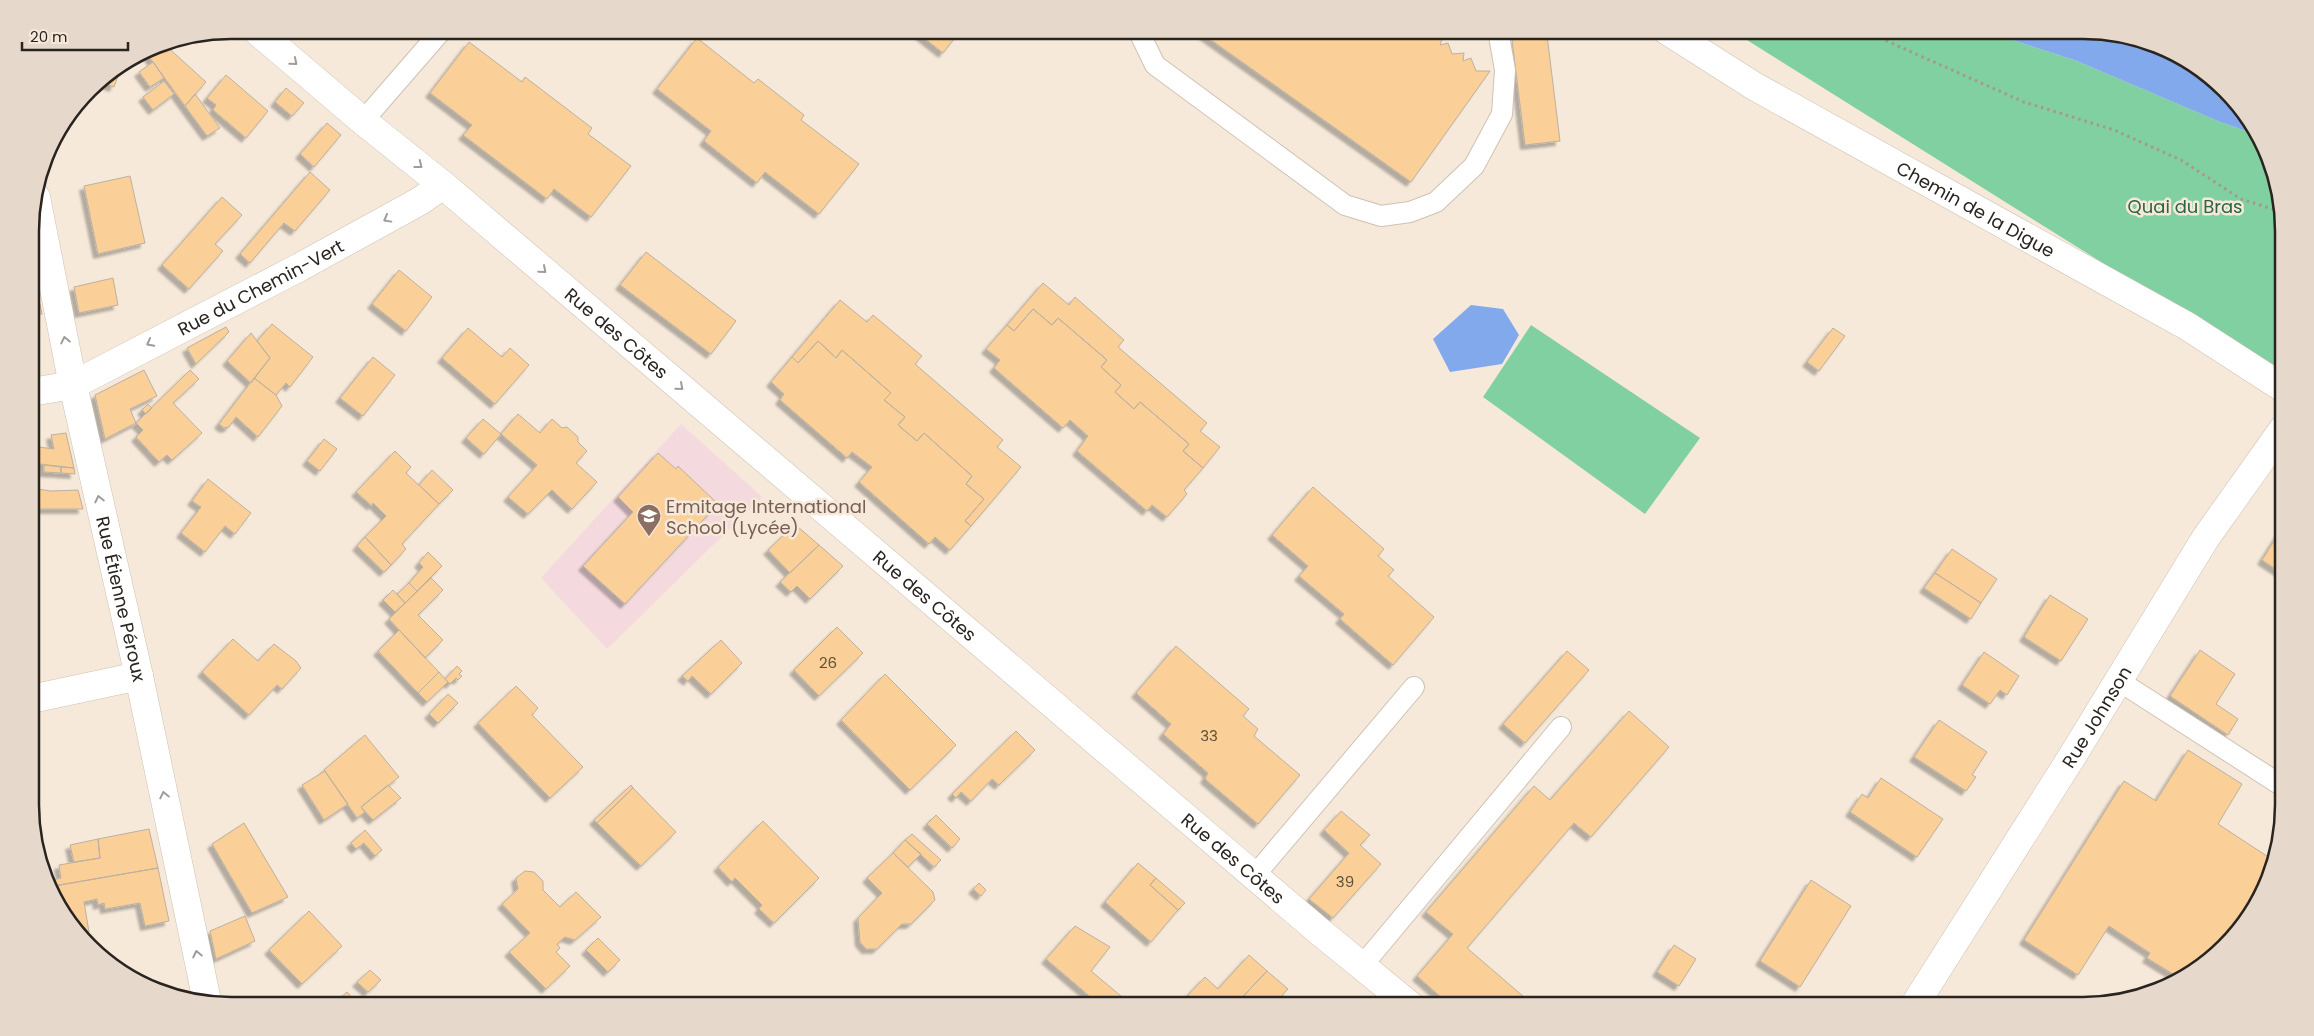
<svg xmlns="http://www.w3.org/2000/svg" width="2314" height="1036" font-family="Poppins,sans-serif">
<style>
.education{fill:#f4dadf}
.green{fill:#80d0a1}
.water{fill:#81a9ec}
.building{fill:#facf98;stroke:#bcb0a1;filter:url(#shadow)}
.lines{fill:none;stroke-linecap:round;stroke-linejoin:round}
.service-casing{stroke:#cec2b3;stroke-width:22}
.minor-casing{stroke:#cec2b3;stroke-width:29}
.path{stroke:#a3998e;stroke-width:3;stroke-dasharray:2.5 4;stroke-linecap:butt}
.service{stroke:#fff;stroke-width:20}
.minor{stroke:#fff;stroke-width:28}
.oneway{stroke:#9f9c9a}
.labels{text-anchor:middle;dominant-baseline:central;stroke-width:5;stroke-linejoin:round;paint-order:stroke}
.number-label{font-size:15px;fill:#5d4f3d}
.park-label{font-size:18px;fill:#296544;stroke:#f6e9da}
.street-label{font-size:18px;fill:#29241f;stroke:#f6e9da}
.education-label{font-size:18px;fill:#785e54;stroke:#f6e9da;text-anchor:start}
.rim{fill:none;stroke:#29241f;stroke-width:2.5}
</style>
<defs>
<filter id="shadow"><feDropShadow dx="-4.5" dy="4.5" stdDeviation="1" flood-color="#0004"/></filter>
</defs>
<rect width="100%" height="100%" fill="#f6e9da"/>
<path class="education" d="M681,424L762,497L607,649L541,578Z"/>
<path class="green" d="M1731,30H1982L2077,61L2220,122L2258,135L2269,154L2282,205L2283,376Z
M1531,325L1700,438L1645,514L1483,397Z"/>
<path class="water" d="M1982,30H2084L2161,45L2206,72L2243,109L2258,135L2220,122L2077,61Z
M1471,305L1503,309L1519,335L1502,364L1450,372L1433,339Z"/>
<path class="building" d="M914,30H961L943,53Z
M1197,30H1427L1429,37H1443L1440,45L1448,43L1452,54L1464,53L1463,61L1471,58L1476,71H1490L1411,182Z
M1547,35L1560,141L1525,145L1512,40Z
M697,38L754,83L758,79L804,115L801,120L859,164L819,214L765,172L757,183L704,141L711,131L657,89Z
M469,42L522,82L525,77L592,128L588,134L631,166L591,217L554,189L547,199L463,135L472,125L430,93Z
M163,43L206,82L185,106L145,51L154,45Z
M153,62L164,78L150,87L139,72Z
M122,65L114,87L97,81L98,80Z
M226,75L268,111L246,138L213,110L216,105L207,98Z
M164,81L174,94L153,110L143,97Z
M286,88L304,103L292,116L275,102Z
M195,94L220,128L207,136L185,106Z
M327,123L341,135L314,167L300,154Z
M310,172L330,190L295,231L284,223L250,263L240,254Z
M130,176L145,243L98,254L84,186Z
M222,197L242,215L215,244L223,251L189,289L162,265Z
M646,252L736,321L711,354L620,285Z
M31,261L36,286L31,287Z
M399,270L432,297L406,331L372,304Z
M113,278L118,305L79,313L74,287Z
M1043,283L1069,305L1075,297L1124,340L1118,347L1207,423L1200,431L1220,447L1203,468L1183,451L1189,444L1140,402L1134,409L1115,392L1121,385L1101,367L1107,360L1058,318L1052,325L1033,309L1014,331L1007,325Z
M36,286L42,314L31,315V287Z
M840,300L867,322L873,315L922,356L915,364L1003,440L997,447L1021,467L971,526L965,521L984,499L966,484L972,476L924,433L917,441L898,425L905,417L884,400L891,393L842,350L836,358L818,341L798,363L792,357Z
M1033,309L1052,325L1058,318L1107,360L1101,367L1121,385L1115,392L1134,409L1140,402L1189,444L1183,451L1203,468L1184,490L1187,494L1167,517L1152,505L1147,511L1077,451L1088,436L1070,420L1063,428L994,368L1000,360L986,349L1007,325L1014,331Z
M272,324L313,357L290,387L286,383L276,395L254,378L270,358L257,341Z
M226,327L229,332L196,364L187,348Z
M468,328L502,357L510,348L529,365L495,404L442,358Z
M1833,328L1845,336L1819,371L1807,362Z
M251,333L270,358L251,383L227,361Z
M818,341L836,358L842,350L891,393L884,400L905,417L898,425L917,441L924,433L972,476L966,484L984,499L965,521L971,526L950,550L935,537L929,544L859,482L872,467L852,452L847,458L780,400L784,394L771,382L792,357L798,363Z
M373,357L395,375L363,416L340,398Z
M144,370L157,396L130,409L136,423L105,439L95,395Z
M190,370L199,379L173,403L202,433L172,460L167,455L159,462L136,437L143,430L136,423Z
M254,378L276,395L282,406L258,437L236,417L229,427L224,428L219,424Z
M148,404L152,408L146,414L142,410Z
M518,414L540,433L552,419L562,428L567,427L578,437V442L587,451L576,463L597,482L572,509L552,490L528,514L508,497L537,465L501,434Z
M483,419L501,434L484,454L466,438Z
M66,433L74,468L31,463V446L54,449L51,435Z
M324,439L337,449L320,471L307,461Z
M395,451L411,467L406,473L439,504L402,544L406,549L391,565L365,537L386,516L373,503L372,506L356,492Z
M658,453L676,469L678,466L718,504L625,604L583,566L633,512L618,497Z
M44,465L61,467V473L44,472Z
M61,467L74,468L75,474L61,473Z
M432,470L453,490L439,504L419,485Z
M208,479L251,513L235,534L225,526L205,552L181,533L201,507L192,501Z
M1313,487L1384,549L1378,556L1394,570L1388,576L1434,617L1393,665L1340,619L1344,614L1299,576L1308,566L1272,535Z
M31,488L51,491L78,490L83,509H31Z
M798,527L819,545L790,573L768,550L789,530L792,532Z
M2283,527V574L2262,560Z
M365,537L391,565L384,572L357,546Z
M819,545L843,566L810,599L797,586L791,592L780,582Z
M1952,549L1997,579L1981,603L1935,573Z
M428,552L442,566L417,591L409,583L423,567L419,563Z
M1935,573L1981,603L1971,619L1924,588Z
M431,578L443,590L418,615L443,640L425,658L389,619Z
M409,583L417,591L405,603L397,594Z
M393,590L405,603L395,612L383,600Z
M2050,595L2088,619L2061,661L2024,637Z
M837,627L863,653L819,696L794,670Z
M399,630L439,672L418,693L378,651Z
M233,639L258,661L274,644L296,661L301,668L282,689L277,685L249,715L202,672Z
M721,640L742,663L711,694L692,676L688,681L682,676Z
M1176,646L1249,709L1243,716L1258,729L1254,736L1300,775L1258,824L1205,779L1208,773L1163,734L1171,724L1136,693Z
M2200,650L2235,674L2216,704L2238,719L2228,735L2170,696Z
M1567,651L1589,670L1525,743L1503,724Z
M1984,652L2019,676L2007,695L2000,690L1990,704L1962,685Z
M457,666L462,671L459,674L462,676L458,680L456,678L450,684L445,679Z
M439,672L448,682L427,702L418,693Z
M885,674L956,745L910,790L841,720Z
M516,686L538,708L532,715L583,767L550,798L478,723Z
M448,694L458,703L438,723L429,714Z
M1629,711L1669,747L1591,837L1574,823L1467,948L1531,1003L1529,1006H1451L1417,976L1453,934L1426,912L1534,786L1550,800Z
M1939,720L1987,752L1972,775L1976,777L1966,791L1914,757Z
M1016,731L1035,750L999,785L992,779L971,801L961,792L956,798L952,794Z
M365,735L399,777L361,807L365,812L357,818L324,770Z
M2188,750L2242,784L2218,824L2273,860L2269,883L2242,928L2195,972L2181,979L2147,958L2150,953L2109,926L2078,975L2024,940L2124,781L2156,801Z
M325,771L348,804L324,820L302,785Z
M1881,778L1943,819L1917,857L1850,812L1862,794L1868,798Z
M388,785L401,798L373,820L361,807Z
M631,785L633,788L597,823L594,820Z
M633,788L676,832L641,866L597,823Z
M1341,811L1370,835L1360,845L1381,864L1333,918L1309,899L1349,853L1324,830Z
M936,815L960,839L952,848L927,824Z
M763,821L819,878L774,923L759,909L762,905L735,878L732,882L718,867Z
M244,823L288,897L252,913L212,844Z
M149,829L158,868L54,886L53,880L61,878L59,865L100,858L98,839Z
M365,830L382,850L375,856L364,843L356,849L351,843Z
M912,834L941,860L934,867L905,840Z
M98,839L100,858L74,862L70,845Z
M905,840L921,854L908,867L893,853Z
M893,853L933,892L935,900L911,924H902L877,949H866L860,942L858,918L882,893L867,878Z
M1138,863L1156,878L1150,885L1178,910L1151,942L1105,902Z
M158,868L169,921L145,926L140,903L105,909L104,903L98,905L97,899L84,902L89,932L78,934L71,927L48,887Z
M525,871L534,872L543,881V890L560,907L576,892L601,917L575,940L565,937L557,944L560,948L556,952L570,966L546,989L509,952L530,933L502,904L518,889L516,878Z
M1156,878L1185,903L1178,910L1150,885Z
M1811,880L1851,906L1800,987L1760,961Z
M979,883L986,890L981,896L973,889Z
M309,911L342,946L302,984L269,950Z
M245,916L255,941L216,959L210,931Z
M1075,926L1110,947L1091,971L1133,1006H1101L1046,959Z
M598,938L620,960L608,972L586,950Z
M1674,945L1696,959L1679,986L1657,972Z
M1249,955L1267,971L1234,1006H1201L1188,995L1205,977L1218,989Z
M370,970L381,980L368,992L357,982Z
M1267,971L1288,989L1272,1006H1234Z
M347,992L360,1006H331Z
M1028,998L1037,1006H1022Z"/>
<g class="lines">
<defs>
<path id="service" d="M1138,30L1155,65L1345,205L1381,216L1410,212L1436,202L1474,166L1502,114L1505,70L1498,30
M363,121L442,30
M2119,681L2284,787
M1255,875L1414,687
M1362,966L1561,727"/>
<g id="minor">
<path id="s1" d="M256,30L363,121L443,185L1319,931L1411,1006"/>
<path id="s2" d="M1666,30L1754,86L2187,326L2283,388"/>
<path id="s3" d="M36,197L73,385L139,676L207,1001"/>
<path id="s4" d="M31,392L73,385L300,267L420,201L443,185"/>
<path d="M31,699L139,676"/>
<path id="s5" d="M1914,1006L2073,755L2205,539L2283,429"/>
</g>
</defs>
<use href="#service" class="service-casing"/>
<use href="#minor" class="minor-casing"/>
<path class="path" d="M1862,30L2024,102L2114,130L2181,160L2241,199L2282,212"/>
<use href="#service" class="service"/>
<use href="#minor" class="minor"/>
</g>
<defs><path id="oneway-chevron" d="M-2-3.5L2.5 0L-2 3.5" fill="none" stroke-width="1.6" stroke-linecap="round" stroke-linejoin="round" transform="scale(1.25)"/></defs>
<g class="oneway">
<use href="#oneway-chevron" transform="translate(294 62) rotate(40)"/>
<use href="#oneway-chevron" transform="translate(419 165) rotate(38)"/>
<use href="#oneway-chevron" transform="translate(387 219) rotate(151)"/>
<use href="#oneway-chevron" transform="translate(543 270) rotate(41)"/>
<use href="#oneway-chevron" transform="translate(65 340) rotate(-102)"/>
<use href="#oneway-chevron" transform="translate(150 343) rotate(152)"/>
<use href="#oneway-chevron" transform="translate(680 387) rotate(41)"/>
<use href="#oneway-chevron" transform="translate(99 499) rotate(-103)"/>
<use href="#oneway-chevron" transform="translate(164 795) rotate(-102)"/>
<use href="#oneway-chevron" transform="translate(197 954) rotate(-102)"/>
</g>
<defs>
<symbol id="school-pin" viewBox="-11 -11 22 30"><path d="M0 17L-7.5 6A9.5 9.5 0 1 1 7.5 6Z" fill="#8d6e63" stroke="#f6e9da"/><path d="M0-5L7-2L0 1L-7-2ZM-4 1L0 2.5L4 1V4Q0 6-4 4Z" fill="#fff"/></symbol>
</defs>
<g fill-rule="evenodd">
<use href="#school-pin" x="635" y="502" width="28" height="38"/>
</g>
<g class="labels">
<g class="number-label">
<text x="828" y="662">26</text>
<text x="1209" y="735">33</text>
<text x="1345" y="881">39</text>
</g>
<g class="park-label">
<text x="2185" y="206">Quai du Bras</text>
</g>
<g class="street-label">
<text stroke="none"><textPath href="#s2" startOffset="358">Chemin de la Digue</textPath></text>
<text stroke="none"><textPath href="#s4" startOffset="254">Rue du Chemin-Vert</textPath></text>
<text stroke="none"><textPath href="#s1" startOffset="471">Rue des Côtes</textPath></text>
<text stroke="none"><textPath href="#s1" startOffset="876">Rue des Côtes</textPath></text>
<text stroke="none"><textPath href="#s3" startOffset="411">Rue Étienne Péroux</textPath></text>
<text stroke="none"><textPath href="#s5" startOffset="342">Rue Johnson</textPath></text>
<text stroke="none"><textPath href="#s1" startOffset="1281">Rue des Côtes</textPath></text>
</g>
<g class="education-label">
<text x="666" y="506">Ermitage International<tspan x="666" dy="21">School (Lycée)</tspan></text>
</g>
</g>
<path d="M0 0H2314V1036H0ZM231 39H2083A192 192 0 0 1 2275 231V805A192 192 0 0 1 2083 997H231A192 192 0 0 1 39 805V231A192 192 0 0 1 231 39Z" fill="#e6d9cb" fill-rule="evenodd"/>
<path class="rim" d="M231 39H2083A192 192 0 0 1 2275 231V805A192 192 0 0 1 2083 997H231A192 192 0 0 1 39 805V231A192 192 0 0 1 231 39Z"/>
<path d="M22 42v8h106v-8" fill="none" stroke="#29241f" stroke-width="2.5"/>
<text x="30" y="42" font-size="15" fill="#29241f" stroke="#f6e9da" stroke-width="4" paint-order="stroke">20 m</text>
</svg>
